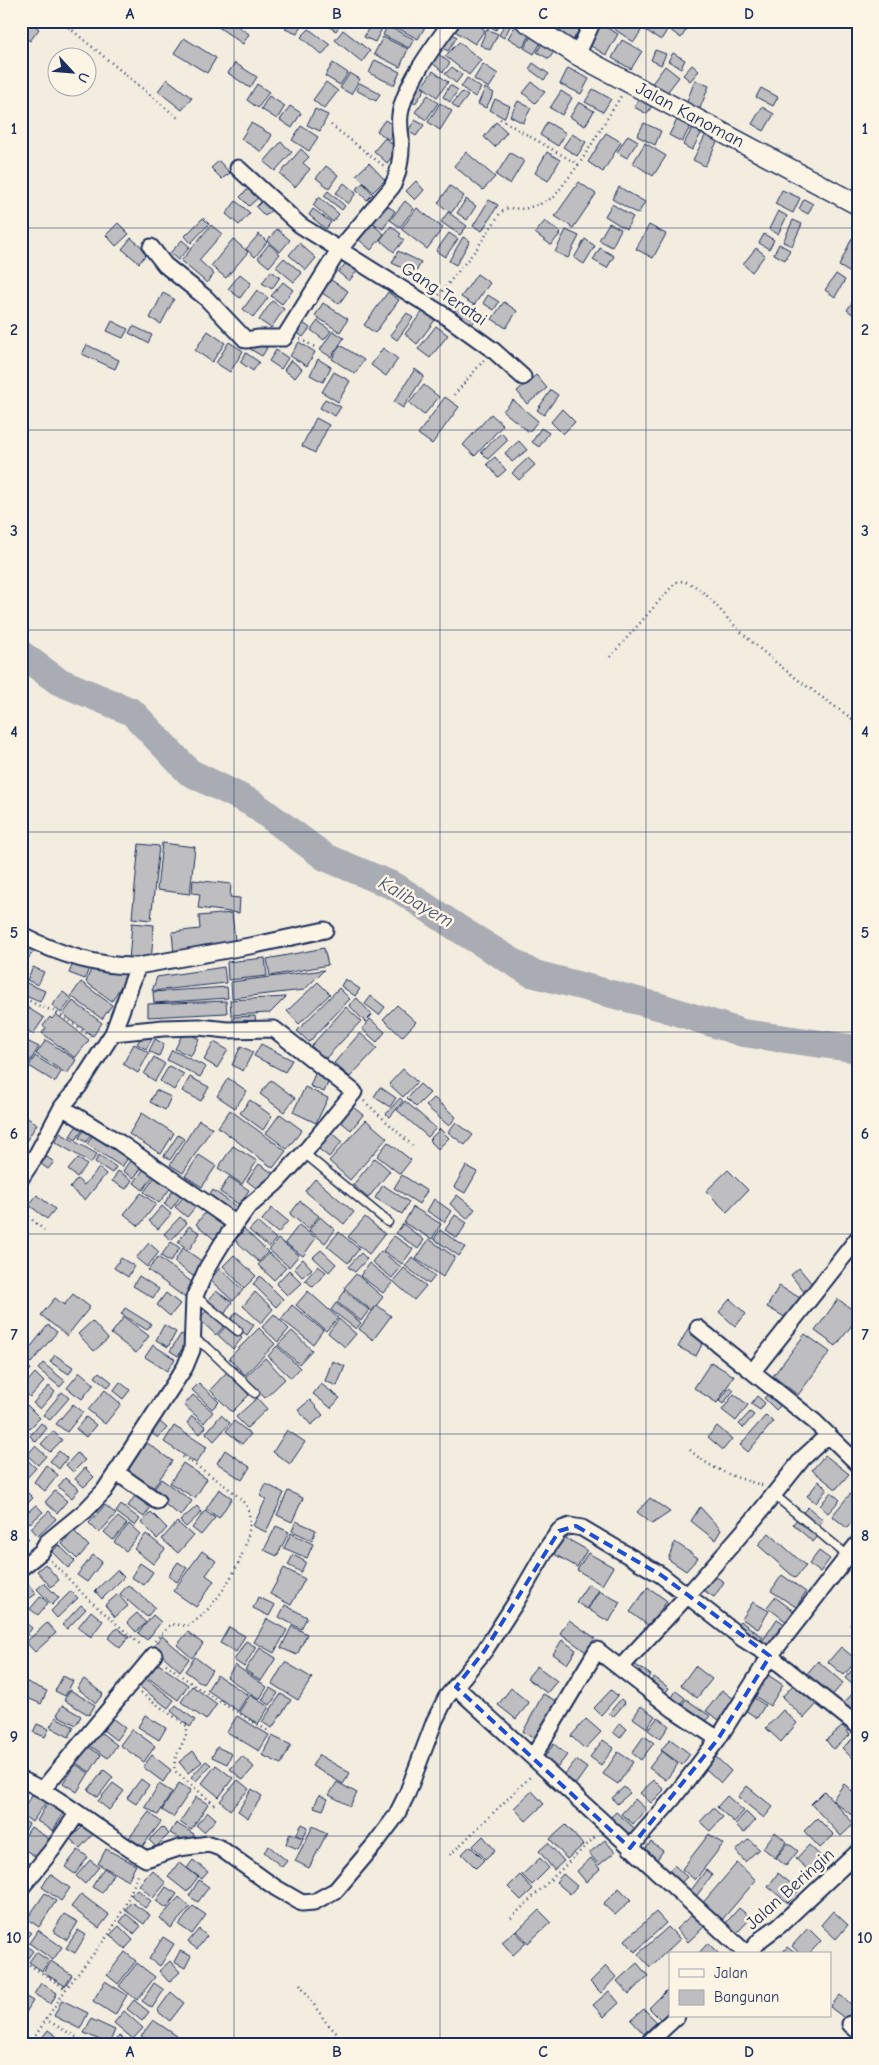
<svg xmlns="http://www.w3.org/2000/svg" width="879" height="2065" font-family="'Comic Neue',sans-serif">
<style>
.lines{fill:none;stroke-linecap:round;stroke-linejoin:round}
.river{stroke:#a9acb3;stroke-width:28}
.building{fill:#bebec0;stroke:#1b2f5e}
.service-casing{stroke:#1b2f5e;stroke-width:11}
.minor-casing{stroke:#1b2f5e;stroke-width:19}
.tertiary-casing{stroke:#1b2f5e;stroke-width:22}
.path{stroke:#1b2f5e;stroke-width:2.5;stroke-dasharray:1 4;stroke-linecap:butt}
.service{stroke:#fcf5e5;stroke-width:8}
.minor{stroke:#fcf5e5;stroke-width:15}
.tertiary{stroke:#fcf5e5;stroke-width:19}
.marked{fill:none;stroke:#1d4ed8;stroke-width:4;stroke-dasharray:10 6;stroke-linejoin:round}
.grid{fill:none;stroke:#1b2f5e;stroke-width:1;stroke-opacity:0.55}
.labels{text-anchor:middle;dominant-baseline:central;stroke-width:5;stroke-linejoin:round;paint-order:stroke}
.street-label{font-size:18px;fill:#1b2f5e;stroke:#fcf5e5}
.water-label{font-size:19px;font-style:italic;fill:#465478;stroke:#fcf5e5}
.neatline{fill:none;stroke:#1b2f5e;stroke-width:2}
.grid-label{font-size:16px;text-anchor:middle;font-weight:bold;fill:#1b2f5e}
</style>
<rect width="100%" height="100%" fill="#f3ede0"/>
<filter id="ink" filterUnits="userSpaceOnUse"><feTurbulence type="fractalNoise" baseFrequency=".02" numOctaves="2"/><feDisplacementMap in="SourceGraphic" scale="10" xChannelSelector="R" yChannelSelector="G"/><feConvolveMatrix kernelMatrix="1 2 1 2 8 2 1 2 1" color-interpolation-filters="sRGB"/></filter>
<g filter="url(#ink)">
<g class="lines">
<path class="river" d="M21,654L58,681L132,712L189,772L252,803L325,857L396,887L459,929L531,973L661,1007L743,1033L858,1049"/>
</g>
<path class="building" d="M216,21H230L249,34L243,44L214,24Z
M289,21L302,22L297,34L285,29Z
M323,21H343L336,31L323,23Z
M372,21H386L375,42L364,37Z
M391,21H415L425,27L418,39L390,24Z
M454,21H472L485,30L475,44L450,28Z
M491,21H501L496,30L488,25Z
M506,21H513L504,38L499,35Z
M518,21L534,29L523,47L508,38Z
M562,21H584L573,40L556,31Z
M620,21H627L641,31L634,42L614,29Z
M636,21H652L667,30L661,40L634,23Z
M670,21H692L681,38L666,27Z
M30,22L39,29L30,41L21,34Z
M598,23L618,34L606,55L586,43Z
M387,26L414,39L409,48L383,35Z
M309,29L330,45L322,55L301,37Z
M487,29L498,34L490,50L480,45Z
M343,30L370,51L362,62L335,40Z
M535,30L545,36L534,54L524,48Z
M448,31L457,37L448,51L439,46Z
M547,36L559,44L549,59L537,52Z
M383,37L408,49L400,67L374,54Z
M184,38L216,58L207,73L174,53Z
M622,40L642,51L631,69L612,58Z
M459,42L481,60L469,75L445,56Z
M655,50L666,54L661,65L651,60Z
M436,52L450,63L443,72L430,61Z
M673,53L685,60L681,68L668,61Z
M375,60L400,72L394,85L369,73Z
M235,63L257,77L250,88L228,73Z
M333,63L348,73L340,85L325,76Z
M533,63L549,74L544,80L529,69Z
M483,64L498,74L489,88L474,79Z
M692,65L699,71L690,81L683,75Z
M665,66L679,77L662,99L648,89Z
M452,67L462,75L456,83L445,74Z
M568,68L589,79L581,94L560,84Z
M433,71L448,82L437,97L422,86Z
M350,73L360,79L351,94L340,88Z
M467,78L481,88L475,97L461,87Z
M167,79L192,98L182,110L158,91Z
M695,80L709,86L698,113L685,107Z
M326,82L338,91L324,109L313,100Z
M532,82L545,92L535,103L523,93Z
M360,83L380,94L376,101L356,90Z
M257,84L269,92L258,108L247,100Z
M417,84L425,89L415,104L408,99Z
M450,85L458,90L450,102L443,97Z
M485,88L494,93L486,108L478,104Z
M761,88L778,97L773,106L756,97Z
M593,89L611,99L603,112L585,102Z
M561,91L572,98L562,115L550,108Z
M462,92L468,96L458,109L452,104Z
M428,95L438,103L426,120L415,112Z
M641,95L654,102L647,114L634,107Z
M269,96L285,106L277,119L261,109Z
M495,99L510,106L504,118L490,110Z
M518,101L531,108L523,123L510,116Z
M579,102L594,111L585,126L570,117Z
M440,103L452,111L440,130L428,122Z
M290,106L301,113L292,128L280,120Z
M762,107L774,114L764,131L752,124Z
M315,109L328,115L320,131L307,125Z
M678,118L691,125L682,142L669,135Z
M385,120L397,128L389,140L377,131Z
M415,120L424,125L416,136L408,131Z
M496,122L507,132L495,147L484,137Z
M547,122L566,133L558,146L540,135Z
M251,123L272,135L262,152L241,139Z
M644,123L661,131L655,145L637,136Z
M301,126L318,137L309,151L292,140Z
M693,127L702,132L692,150L683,145Z
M707,132L719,138L705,166L693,160Z
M606,133L621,142L603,172L588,162Z
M572,134L586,142L577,156L563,147Z
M628,135L638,141L627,158L617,152Z
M385,138L398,149L387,163L374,151Z
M281,142L292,152L275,171L264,162Z
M645,143L666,156L653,176L633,163Z
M301,149L309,157L303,163L310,169L295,187L280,174Z
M466,152L495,177L483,190L454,166Z
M547,152L560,160L548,181L535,173Z
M510,153L524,161L510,184L496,175Z
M219,161L230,173L222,179L211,168Z
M369,163L385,180L373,192L356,175Z
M326,166L338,175L329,188L316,178Z
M416,181L424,190L415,200L406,191Z
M579,182L596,194L573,228L555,216Z
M344,183L356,193L348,204L336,193Z
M363,183L373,194L367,200L356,189Z
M251,186L260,196L249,206L240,197Z
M450,186L464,196L451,213L438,203Z
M619,187L645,202L638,214L612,199Z
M782,190L800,198L793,213L775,204Z
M328,191L345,206L342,210L324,196Z
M267,196L276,206L265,216L256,207Z
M319,197L339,214L333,222L313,205Z
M466,199L476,206L467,220L457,213Z
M804,199L813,204L808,214L799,209Z
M489,200L498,205L482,231L473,226Z
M236,201L250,213L239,225L226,214Z
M405,201L414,209L400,227L390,220Z
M612,204L633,217L626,229L605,216Z
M386,205L395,211L383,229L373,223Z
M417,208L443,228L427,249L401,229Z
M313,209L331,222L326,229L309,215Z
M778,211L787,216L778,234L769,229Z
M448,212L467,226L460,235L441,222Z
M203,218L209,224L191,243L185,236Z
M793,220L802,224L792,246L783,242Z
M545,221L561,233L551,245L535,233Z
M118,223L129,234L116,246L106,235Z
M371,223L384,234L371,250L358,239Z
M609,223L621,229L612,247L599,240Z
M211,225L222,234L199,260L214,274L207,283L181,261Z
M649,225L666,234L653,258L636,249Z
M391,226L401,234L399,236L404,240L394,252L380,240Z
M277,229L290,240L280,252L267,241Z
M566,230L579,236L568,258L555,252Z
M449,233L458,239L445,257L436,251Z
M259,234L267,242L255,257L246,249Z
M764,234L774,240L769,249L759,243Z
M463,237L470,241L456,265L449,261Z
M131,238L148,252L139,263L122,249Z
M852,238L858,241V255L849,272L839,266Z
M233,239L248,252L226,278L211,266Z
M585,239L595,246L584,264L574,258Z
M182,240L190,247L178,260L170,253Z
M299,243L316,258L306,270L289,255Z
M269,244L280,254L269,267L258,258Z
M779,244L790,250L785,260L774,254Z
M600,248L614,256L607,268L593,260Z
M756,248L765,255L752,272L743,264Z
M398,251L421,262L415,274L392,263Z
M284,258L302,273L294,282L276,267Z
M346,263L357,271L349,281L338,272Z
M857,266L858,267V279L852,275Z
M271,271L280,277L272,289L262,283Z
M240,274L251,283L240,298L228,289Z
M477,274L490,283L474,305L461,297Z
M836,274L845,280L835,297L825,290Z
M325,276L348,291L339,304L316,289Z
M283,282L293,290L282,304L271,296Z
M257,290L268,298L253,317L243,309Z
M388,292L399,300L375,333L364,325Z
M163,293L174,299L161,324L150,318Z
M488,295L499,302L494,310L483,303Z
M856,297L858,298V318L847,310Z
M272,301L284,309L271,328L259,320Z
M504,302L517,311L506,328L492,319Z
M323,303L348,319L340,332L315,316Z
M459,305L477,318L469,328L451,315Z
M423,311L435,320L417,344L405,334Z
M407,313L413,318L397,340L390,335Z
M299,320L310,328L303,337L292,329Z
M112,321L128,329L123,338L107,331Z
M318,321L331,331L324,340L311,330Z
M133,326L152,335L148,343L129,333Z
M436,326L448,335L430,358L418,349Z
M208,331L225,343L212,362L195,350Z
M333,331L344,338L331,357L320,350Z
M254,341L267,348L262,356L250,349Z
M229,342L243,351L230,372L216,363Z
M299,342L315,352L307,366L290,356Z
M87,345L119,360L115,369L82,354Z
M340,345L364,360L355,374L332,359Z
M383,348L398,359L386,376L371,365Z
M276,350L288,358L281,369L269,361Z
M246,353L259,362L253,371L240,362Z
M318,359L331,367L323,382L310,375Z
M291,360L302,369L295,378L284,370Z
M415,369L424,376L403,408L394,402Z
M334,372L350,381L338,402L322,392Z
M536,375L547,388L527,404L517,391Z
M424,385L439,397L424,415L409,403Z
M551,390L558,395L544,415L537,410Z
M445,397L459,407L432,444L418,434Z
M325,399L341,407L335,416L320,408Z
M513,400L538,421L529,432L503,411Z
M562,409L575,422L563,434L551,422Z
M491,414L503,425L475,456L463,445Z
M316,418L329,425L315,453L302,446Z
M541,428L549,433L539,447L532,442Z
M501,433L508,440L488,459L481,452Z
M519,441L527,450L512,462L505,453Z
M495,457L506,470L498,477L487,464Z
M528,458L535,465L519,480L512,473Z
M162,843L195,847L190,894L157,890Z
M139,844L159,846L151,920L132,918Z
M193,880L231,884L230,897L240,898L239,913L198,908L200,894L192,893Z
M232,913L236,949L174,955L172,932L200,929L199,916Z
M132,923L154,925L151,962L129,961Z
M21,942L34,951L21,968Z
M324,948L328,965L270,976L267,959Z
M265,958L267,976L228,980L227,962Z
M74,961L89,967L85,979L69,973Z
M93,964L130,971L112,1001L86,982Z
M33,967L44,972L38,985L27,980Z
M224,967L226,983L152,991L157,977Z
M324,970L304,990L232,998L231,982Z
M345,979L360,989L355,996L341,986Z
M22,981L45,991L40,1002L21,994Z
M81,982L112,1005L102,1019L71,996Z
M318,982L330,994L299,1024L287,1011Z
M227,987L228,998L154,1003L153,992Z
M339,988L350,999L309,1042L297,1031Z
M63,992L72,999L61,1013L52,1005Z
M371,996L385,1007L379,1015L365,1004Z
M286,997L270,1013L231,1015L230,1000Z
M357,998L372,1015L365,1022L349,1005Z
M73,1001L102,1023L93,1036L63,1014Z
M226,1001L227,1013L148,1017V1004Z
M22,1004L44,1018L33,1034L21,1026Z
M397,1005L416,1022L402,1037L383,1019Z
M346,1007L361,1021L325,1059L311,1046Z
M56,1014L89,1040L75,1058L42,1033L46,1028L43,1026L50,1017L52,1019Z
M255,1016L256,1024L233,1025V1017Z
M370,1019L385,1032L377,1042L362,1029Z
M184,1031L199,1039L191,1056L175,1049Z
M360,1033L377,1048L350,1077L334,1063Z
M143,1034L152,1039L146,1049L137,1044Z
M155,1039L164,1044L159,1056L149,1051Z
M25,1040L39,1047L27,1066L21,1063V1046Z
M46,1040L76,1060L67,1074L36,1054Z
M214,1042L228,1050L217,1068L204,1060Z
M134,1044L149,1053L138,1073L123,1064Z
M261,1044L292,1060L285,1072L254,1056Z
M241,1046L253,1052L243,1071L232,1065Z
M172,1050L206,1067L200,1077L167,1060Z
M35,1056L61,1072L55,1082L29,1066Z
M154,1057L165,1064L155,1081L144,1074Z
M169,1066L184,1074L174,1090L160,1081Z
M403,1069L417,1082L403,1097L389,1084Z
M316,1071L330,1078L324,1092L310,1086Z
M190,1077L209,1087L201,1101L182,1091Z
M228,1078L247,1091L235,1108L217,1096Z
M271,1080L295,1098L284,1112L260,1094Z
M420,1084L430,1093L416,1107L407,1098Z
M305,1087L328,1098L316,1123L293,1112Z
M380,1087L396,1098L390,1107L374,1097Z
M156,1090L171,1097L165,1110L150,1102Z
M400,1098L403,1101L390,1117L386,1114Z
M434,1098L456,1117L449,1126L426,1106Z
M250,1100L272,1116L263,1130L240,1113Z
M405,1101L436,1128L428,1137L397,1110Z
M348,1103L363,1115L351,1130L336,1118Z
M230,1110L286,1151L273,1168L218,1127Z
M142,1113L174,1133L161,1154L129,1134Z
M21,1114L37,1124L25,1143L21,1141Z
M280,1114L302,1130L287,1149L266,1133Z
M199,1120L212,1128L183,1173L170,1165Z
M366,1120L387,1138L350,1180L329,1161Z
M80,1121L86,1124L76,1140L70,1136Z
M456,1122L473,1135L465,1145L448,1132Z
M87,1125L94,1130L86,1142L79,1138Z
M440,1129L449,1138L438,1149L429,1140Z
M328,1130L342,1142L329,1157L315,1146Z
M95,1132L130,1155L122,1167L87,1144Z
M60,1133L97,1154L91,1163L55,1142Z
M178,1135L184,1139L170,1160L164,1156Z
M388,1142L411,1160L400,1174L377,1156Z
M21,1146L34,1156L21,1173Z
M233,1146L257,1161L242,1184L218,1168Z
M99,1155L116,1167L112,1173L95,1162Z
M199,1155L216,1166L202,1187L185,1176Z
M133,1156L144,1164L134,1178L123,1171Z
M47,1157L54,1162L48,1169L41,1164Z
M78,1158L87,1165L77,1177L68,1170Z
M375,1158L390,1171L368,1198L353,1185Z
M259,1164L273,1173L260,1191L247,1181Z
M146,1166L155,1173L143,1190L134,1183Z
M466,1166L477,1172L465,1193L454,1187Z
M99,1168L106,1174L85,1200L70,1188L77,1179L84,1185Z
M728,1170L748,1190L727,1212L706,1191Z
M118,1171L132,1180L126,1189L112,1181Z
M157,1174L173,1185L159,1203L144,1192Z
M402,1175L427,1191L419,1204L394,1188Z
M229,1177L249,1190L240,1205L220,1192Z
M315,1179L354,1212L344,1224L305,1191Z
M383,1185L409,1202L402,1214L375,1198Z
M176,1186L184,1192L171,1209L164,1204Z
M213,1190L240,1209L234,1218L207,1199Z
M141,1193L156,1204L139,1226L124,1214Z
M186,1194L198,1204L187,1217L175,1207Z
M37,1195L55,1209L47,1219L29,1205Z
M457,1195L475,1209L467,1219L450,1204Z
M434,1199L451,1211L444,1222L427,1211Z
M300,1201L319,1216L308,1229L290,1214Z
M162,1206L171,1214L158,1229L149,1221Z
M413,1207L441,1224L432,1239L404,1223Z
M209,1208L229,1225L216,1241L196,1224Z
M272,1208L288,1221L278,1233L262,1220Z
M455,1215L467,1223L457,1238L445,1230Z
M180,1217L187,1223L171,1240L164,1234Z
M320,1217L335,1230L325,1243L309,1230Z
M365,1217L385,1234L369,1254L348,1237Z
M257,1222L276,1239L269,1247L249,1230Z
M403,1224L424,1240L418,1249L396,1233Z
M299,1225L316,1238L303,1256L285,1243Z
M189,1226L200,1233L189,1250L178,1242Z
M242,1227L268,1252L259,1262L235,1240L243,1232L240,1230Z
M440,1230L465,1247L459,1256L434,1239Z
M339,1232L359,1249L348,1263L327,1246Z
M394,1236L413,1249L402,1264L383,1251Z
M278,1239L299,1255L289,1267L269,1250Z
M429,1239L455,1257L443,1277L416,1259Z
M171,1242L180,1248L170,1262L161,1256Z
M149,1243L159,1252L147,1267L136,1258Z
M183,1248L203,1262L193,1276L174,1262Z
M321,1250L336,1264L329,1272L313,1257Z
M381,1251L401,1267L392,1278L372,1262Z
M269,1253L286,1268L274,1280L258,1265Z
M361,1253L367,1259L355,1272L348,1267Z
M234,1255L256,1276L244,1288L223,1266Z
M158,1257L197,1286L188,1300L148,1270Z
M412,1257L435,1276L429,1284L405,1266Z
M121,1258L134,1266L128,1277L114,1268Z
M303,1259L312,1269L302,1277L294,1268Z
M369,1263L393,1282L383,1293L360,1276Z
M318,1266L326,1272L313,1287L305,1280Z
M220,1268L243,1290L233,1301L210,1280Z
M404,1268L426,1286L414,1300L393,1281Z
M799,1268L813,1285L804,1292L791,1275Z
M289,1270L302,1283L288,1296L276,1284Z
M356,1274L383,1297L372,1311L344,1288Z
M139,1276L159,1289L153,1298L133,1286Z
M260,1276L283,1299L276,1307L253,1284Z
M779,1286L802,1299L790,1320L767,1307Z
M216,1291L232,1302L224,1315L207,1302Z
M308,1291L338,1318L326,1331L296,1305Z
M345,1291L369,1310L361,1321L337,1302Z
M255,1292L273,1309L261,1323L243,1306Z
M166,1293L180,1304L170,1316L157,1305Z
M73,1294L90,1307L67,1336L41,1315L55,1298L64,1305Z
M730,1299L746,1314L735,1326L719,1312Z
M838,1299L858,1314V1317L836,1346L815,1331Z
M336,1303L361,1323L356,1329L331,1310Z
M292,1305L323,1330L313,1344L281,1319Z
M377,1305L391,1316L373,1340L359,1329Z
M125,1308L151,1324L147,1330L121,1314Z
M208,1309L225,1325L216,1335L199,1319Z
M236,1312L254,1325L247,1335L229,1322Z
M274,1314L289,1329L278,1342L262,1327Z
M124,1317L149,1336L136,1353L111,1334Z
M339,1319L356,1334L345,1347L328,1333Z
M92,1321L108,1339L94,1351L78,1334Z
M48,1325L57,1332L31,1363L22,1357L21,1342L29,1349Z
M164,1325L176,1332L168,1347L156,1340Z
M227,1325L242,1338L233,1349L218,1335Z
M689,1327L706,1337L696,1356L678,1347Z
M259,1328L275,1344L245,1375L229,1358Z
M292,1331L312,1350L299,1364L278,1345Z
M181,1334L188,1338L178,1356L170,1351Z
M805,1334L830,1352L798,1395L773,1376Z
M153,1345L175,1359L167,1371L145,1357Z
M277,1346L300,1368L291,1378L268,1356Z
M55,1355L73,1367L69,1374L50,1362Z
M265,1358L285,1379L265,1398L245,1377Z
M21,1361L31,1369L21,1381Z
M332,1361L345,1366L337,1386L325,1381Z
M711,1362L734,1376L717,1403L694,1388Z
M43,1363L65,1381L60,1387L38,1369Z
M80,1372L94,1384L82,1399L67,1388Z
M99,1372L112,1382L108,1387L95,1377Z
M227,1372L249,1395L232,1412L210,1390Z
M35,1373L44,1382L30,1397L21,1389Z
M120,1382L130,1390L123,1399L113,1391Z
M199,1383L219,1402L212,1409L192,1390Z
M321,1384L340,1398L331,1408L313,1394Z
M49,1386L55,1392L40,1409L33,1403Z
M730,1387L734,1390L723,1404L719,1401Z
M105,1390L121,1404L105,1424L88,1410Z
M62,1392L69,1398L50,1420L43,1415Z
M769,1393L781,1405L776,1410L764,1398Z
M734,1394L748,1405L736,1421L722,1410Z
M193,1395L213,1412L204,1423L184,1405Z
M757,1396L765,1403L760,1410L751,1404Z
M257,1398L267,1409L247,1428L236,1417Z
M310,1400L323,1415L311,1425L298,1410Z
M73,1404L83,1412L67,1432L56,1424Z
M27,1405L40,1418L26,1432L21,1427V1411Z
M750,1412L754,1415L743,1428L739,1424Z
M221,1415L230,1423L214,1441L206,1433Z
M766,1415L773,1422L748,1452L740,1445Z
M192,1416L206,1427L200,1434L187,1423Z
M86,1417L96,1425L86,1437L76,1429Z
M158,1420L167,1428L158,1438L149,1431Z
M234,1421L251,1434L242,1444L226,1431Z
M41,1423L47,1428L36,1442L30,1436Z
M174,1426L207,1447L196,1463L164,1442Z
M717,1426L732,1439L723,1450L708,1437Z
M287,1430L305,1442L290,1464L273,1452Z
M53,1431L62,1440L50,1452L41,1444Z
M146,1442L172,1461L149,1494L122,1475Z
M35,1446L46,1456L38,1465L27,1455Z
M225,1450L250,1467L242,1480L217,1463Z
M59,1451L67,1458L59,1469L50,1461Z
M77,1453L85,1460L73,1472L66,1465Z
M825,1455L849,1474L836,1489L812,1470Z
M26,1459L36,1468L24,1481L21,1479V1464Z
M183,1463L207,1479L195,1498L170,1483Z
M46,1465L58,1475L45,1491L34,1482Z
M85,1468L94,1477L84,1487L75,1479Z
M65,1478L79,1489L72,1498L58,1487Z
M161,1479L192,1501L181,1516L151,1494Z
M819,1481L827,1489L816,1503L807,1496Z
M266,1484L284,1493L266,1532L253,1526L266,1499L260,1496Z
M219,1489L232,1498L219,1518L206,1509Z
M25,1490L33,1498L21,1510V1494Z
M139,1490L155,1501L144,1517L128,1506Z
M55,1491L67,1501L57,1513L45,1502Z
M288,1491L303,1498L292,1522L277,1515Z
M831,1492L840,1500L828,1513L820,1506Z
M850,1494L858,1500V1515L847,1528L832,1516Z
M650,1498L670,1512L652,1524L637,1512Z
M36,1505L43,1512L30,1523L23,1516Z
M105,1505L116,1514L99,1533L89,1523Z
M121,1505L140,1519L135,1526L116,1512Z
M197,1506L202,1512L186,1527L180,1521Z
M700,1507L721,1530L715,1540L691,1521Z
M808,1507L823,1520L818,1526L803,1512Z
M49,1511L56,1519L38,1536L31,1528Z
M205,1511L215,1518L201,1535L192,1528Z
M151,1512L167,1528L157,1539L141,1523Z
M118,1517L127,1524L113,1540L104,1532Z
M799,1517L819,1535L813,1542L793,1524Z
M296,1521L316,1530L312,1540L292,1531Z
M177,1522L193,1536L178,1553L162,1539Z
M129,1524L140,1534L126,1551L114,1542Z
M276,1526L289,1532L277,1556L264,1550Z
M74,1531L89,1546L77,1559L62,1544Z
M291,1533L313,1544L307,1558L284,1548Z
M769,1533L806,1566L795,1578L758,1545Z
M146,1534L165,1549L153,1564L134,1549Z
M564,1537L587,1550L577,1567L554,1554Z
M675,1542L698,1558L686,1571L668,1559Z
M59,1545L75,1561L68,1568L52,1552Z
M202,1551L216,1561L206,1575L214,1581L196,1607L173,1591Z
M819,1551L830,1559L820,1572L809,1564Z
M588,1553L613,1567L602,1585L577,1570Z
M93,1555L102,1562L87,1582L77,1575Z
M293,1555L306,1562L301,1572L288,1565Z
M178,1562L187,1568L177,1582L168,1576Z
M140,1563L153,1572L144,1585L131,1577Z
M45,1564L59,1580L51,1587L37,1571Z
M284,1568L305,1579L291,1605L270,1594Z
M117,1570L124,1577L102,1599L95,1591Z
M713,1575L724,1582L714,1597L703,1590Z
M782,1575L806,1592L796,1607L771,1591Z
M27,1582L36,1594L23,1603L21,1587Z
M44,1583L59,1598L52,1605L37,1589Z
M588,1584L599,1590L587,1609L576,1602Z
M128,1585L155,1607L147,1617L120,1594Z
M648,1587L667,1601L649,1626L630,1612Z
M71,1591L78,1598L57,1618L51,1611Z
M599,1591L620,1602L609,1622L588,1609Z
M118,1594L128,1606L115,1617L105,1605Z
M41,1596L48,1603L38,1615L30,1609Z
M258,1597L275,1605L269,1616L253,1608Z
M775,1597L795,1612L788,1623L767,1607Z
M753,1602L769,1611L758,1629L742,1619Z
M81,1605L86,1609L67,1629L62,1625Z
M285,1605L307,1617L301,1629L279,1617Z
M91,1611L103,1621L91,1637L78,1627Z
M137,1613L146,1623L136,1632L127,1622Z
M153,1615L161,1622L147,1640L138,1633Z
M858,1615V1631L850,1625Z
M21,1619L32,1628L27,1635L21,1631Z
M267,1619L287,1630L274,1653L254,1642Z
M777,1619L788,1626L770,1653L759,1646Z
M569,1620L595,1638L586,1652L560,1633Z
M740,1621L763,1637L758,1645L734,1628Z
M47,1623L56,1633L35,1652L26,1642Z
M292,1626L307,1634L297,1655L281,1648Z
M229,1627L245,1636L236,1652L220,1643Z
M117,1628L129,1637L120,1648L108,1638Z
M188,1632L203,1644L192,1658L177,1645Z
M162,1636L189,1659L180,1671L153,1647Z
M562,1640L576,1650L567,1664L553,1654Z
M246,1641L256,1647L244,1667L234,1660Z
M841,1647L857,1660L844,1675L828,1662Z
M260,1648L276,1658L261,1681L245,1670Z
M195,1657L212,1670L203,1684L185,1671Z
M818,1661L843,1683L829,1699L804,1677Z
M285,1662L312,1678L298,1700L272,1684Z
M157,1663L188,1685L178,1700L147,1677Z
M858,1663V1680L853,1685L845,1678Z
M634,1664L651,1675L646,1682L629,1671Z
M235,1665L267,1687L259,1700L227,1677Z
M537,1666L557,1681L547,1693L527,1678Z
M695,1666L712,1679L697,1698L681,1685Z
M217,1675L248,1695L238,1711L207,1690Z
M768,1675L783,1685L770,1706L755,1696Z
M63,1676L73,1681L65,1696L55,1691Z
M654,1677L669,1688L664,1695L649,1684Z
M145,1678L174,1700L168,1708L139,1686Z
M84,1679L103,1694L96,1703L77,1688Z
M25,1681L47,1691L41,1704L21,1695Z
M795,1683L817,1704L804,1718L782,1697Z
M192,1686L217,1704L206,1720L181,1702Z
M270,1688L278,1693L270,1705L262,1700Z
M511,1688L529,1703L516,1719L498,1705Z
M70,1690L95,1705L89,1715L64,1700Z
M611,1690L618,1696L601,1715L594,1708Z
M722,1690L734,1699L719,1720L706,1711Z
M676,1691L685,1698L677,1708L669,1702Z
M853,1693L858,1698V1719L840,1707Z
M281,1694L291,1700L272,1728L262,1722Z
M543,1694L558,1702L538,1741L523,1732Z
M250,1695L269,1707L258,1724L239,1712Z
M751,1696L765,1705L757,1718L742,1708Z
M621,1699L625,1703L613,1717L609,1713Z
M686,1699L710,1716L702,1727L678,1710Z
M62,1705L81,1716L76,1725L57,1715Z
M176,1705L195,1720L190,1727L171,1711Z
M641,1706L655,1716L647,1728L633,1718Z
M783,1710L797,1723L781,1742L766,1728Z
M145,1715L166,1728L159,1740L138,1727Z
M237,1716L269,1735L259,1751L227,1732Z
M56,1717L74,1727L69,1737L50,1727Z
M658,1717L669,1726L660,1739L648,1730Z
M112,1718L125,1728L116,1740L103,1730Z
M586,1719L601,1732L585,1749L571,1736Z
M620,1723L627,1729L620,1738L613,1732Z
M37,1724L49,1729L45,1737L33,1732Z
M843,1726L850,1735L833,1749L826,1740Z
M132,1729L155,1746L144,1762L120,1745Z
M99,1731L117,1745L108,1758L89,1745Z
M857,1735L858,1755L853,1759L842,1748Z
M272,1736L291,1745L281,1764L262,1755Z
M644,1736L654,1743L641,1760L632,1753Z
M670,1739L690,1754L682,1765L661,1750Z
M603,1740L614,1748L601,1765L590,1757Z
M554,1744L567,1755L554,1772L541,1761Z
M87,1746L101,1755L90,1772L76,1763Z
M217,1747L232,1754L227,1764L212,1757Z
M193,1751L202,1762L188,1773L179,1762Z
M662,1751L678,1764L666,1780L649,1768Z
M618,1752L633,1762L618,1784L603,1774Z
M152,1755L171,1770L163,1782L143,1767Z
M319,1755L350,1773L343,1784L312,1766Z
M242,1756L254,1767L243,1780L230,1769Z
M716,1757L731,1771L721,1783L706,1769Z
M576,1760L587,1768L573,1788L561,1779Z
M206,1761L211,1765L196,1781L191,1777Z
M75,1764L89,1773L77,1792L63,1783Z
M216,1765L233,1778L219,1797L202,1783Z
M104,1770L113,1777L98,1797L88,1790Z
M141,1779L149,1785L136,1804L127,1798Z
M238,1780L249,1789L230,1810L220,1801Z
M654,1780L664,1790L651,1803L640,1793Z
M337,1782L357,1793L350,1806L329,1795Z
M113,1783L124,1791L109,1810L98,1801Z
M179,1783L191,1790L173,1817L162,1810Z
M159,1784L172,1792L158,1815L145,1807Z
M844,1784L858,1796V1820L832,1800Z
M747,1786L773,1807L764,1818L738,1797Z
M624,1787L630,1793L617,1804L612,1798Z
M36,1789L49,1798L32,1822L21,1814V1811Z
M252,1789L262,1796L248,1818L238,1811Z
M532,1791L544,1804L526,1821L514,1808Z
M824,1791L854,1824L841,1836L811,1804Z
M319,1795L328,1799L323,1810L314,1807Z
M727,1796L744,1811L734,1822L717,1807Z
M196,1797L208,1804L191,1830L180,1822Z
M635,1799L646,1809L633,1824L621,1814Z
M48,1802L65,1811L53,1831L37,1821Z
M713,1808L723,1817L710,1831L700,1822Z
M149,1812L161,1822L141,1848L129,1838Z
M208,1812L216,1819L204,1832L196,1825Z
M616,1812L639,1832L631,1841L608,1820Z
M746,1812L755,1821L744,1833L735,1824Z
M817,1818L834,1835L820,1848L804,1831Z
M21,1819L29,1824L21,1838Z
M176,1823L194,1834L189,1844L170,1833Z
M302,1824L308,1827L303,1838L296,1835Z
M84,1825L94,1833L80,1848L70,1839Z
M566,1825L583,1845L567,1859L550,1839Z
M313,1826L327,1833L309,1868L295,1861Z
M31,1827L51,1840L39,1859L21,1847V1842Z
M162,1827L169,1834L156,1847L149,1840Z
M775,1832L787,1842L775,1858L763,1848Z
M290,1833L303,1838L298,1849L286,1844Z
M709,1834L723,1844L695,1880L682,1869Z
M483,1836L495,1850L485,1859L473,1846Z
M749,1839L759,1849L745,1862L736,1851Z
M605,1840L615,1852L599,1865L589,1853Z
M651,1842L663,1851L656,1861L643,1852Z
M548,1843L564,1861L554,1870L539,1851Z
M788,1843L798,1851L786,1866L776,1858Z
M809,1845L826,1861L814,1875L796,1859Z
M269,1846L287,1861L282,1867L264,1852Z
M470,1846L484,1860L476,1868L462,1854Z
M106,1849L136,1865L128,1880L98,1864Z
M78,1850L88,1857L75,1874L65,1867Z
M540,1858L549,1868L532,1885L522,1875Z
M591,1858L600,1869L586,1882L577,1871Z
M90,1860L99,1867L85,1884L76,1876Z
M193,1860L208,1872L202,1879L187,1868Z
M179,1862L198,1877L187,1892L168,1877Z
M737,1863L756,1880L721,1921L701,1905Z
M674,1865L687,1877L679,1885L666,1874Z
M104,1868L113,1874L102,1893L92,1887Z
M152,1870L166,1883L153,1898L139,1885Z
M706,1870L712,1875L695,1898L689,1893Z
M778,1873L799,1890L788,1903L768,1887Z
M50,1874L70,1888L61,1901L42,1887Z
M563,1874L577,1886L570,1894L556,1882Z
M520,1875L533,1889L521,1900L508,1887Z
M199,1880L209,1887L198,1902L189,1896Z
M166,1887L177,1894L167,1908L156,1901Z
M619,1888L631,1900L615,1915L603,1904Z
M137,1889L151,1901L145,1908L131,1895Z
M45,1893L56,1901L39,1927L27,1919Z
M81,1894L109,1915L99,1928L71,1907Z
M179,1897L190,1907L171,1928L160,1918Z
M131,1902L150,1915L144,1924L125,1910Z
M193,1906L206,1915L192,1934L179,1925Z
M739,1908L751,1918L735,1935L724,1925Z
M539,1910L551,1922L528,1943L517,1931Z
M833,1911L848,1925L836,1939L821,1925Z
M656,1912L666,1923L635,1952L625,1940Z
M694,1913L705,1926L688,1942L676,1929Z
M64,1914L78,1922L67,1940L53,1931Z
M126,1914L141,1926L134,1934L120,1922Z
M21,1925L31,1933L24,1940L21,1937Z
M119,1926L133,1940L125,1949L110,1935Z
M668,1927L680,1939L650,1967L638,1954Z
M808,1928L821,1941L809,1954H800L792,1946Z
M199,1929L207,1936L197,1949L188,1942Z
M38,1930L62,1947L53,1960L29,1943Z
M78,1930L86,1935L75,1953L66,1948Z
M515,1931L526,1943L513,1955L502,1942Z
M163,1937L174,1944L160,1966L149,1959Z
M22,1942L33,1951L27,1959L21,1954Z
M708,1943L719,1954H698Z
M787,1947L796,1954H781Z
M180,1951L191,1956L185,1968L174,1962Z
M36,1952L49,1961L42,1971L29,1962Z
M125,1952L136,1961L118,1984L107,1975Z
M51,1961L72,1975L65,1986L44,1973Z
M170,1961L180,1972L169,1982L159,1971Z
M137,1963L155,1977L137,2000L119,1986Z
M637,1963L648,1976L629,1994L617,1981Z
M606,1966L616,1977L601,1993L590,1982Z
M105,1981L127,1995L115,2015L93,2001Z
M41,1983L57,1993L51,2004L34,1994Z
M154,1983L164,1990L152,2008L142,2001Z
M670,1987V2011L661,2020L649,2008Z
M609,1991L619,2003L604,2017L593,2005Z
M171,1992L184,2003L170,2021L157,2011Z
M21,1994L33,2001L25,2014L21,2012Z
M840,1995L856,2008L847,2020L830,2007Z
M62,2000L88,2013L80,2029L54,2016Z
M134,2000L149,2012L142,2021L127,2009Z
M644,2009L657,2022L644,2034L631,2020Z
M124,2011L143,2028L133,2039L114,2023Z
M91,2019L115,2030L109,2044L84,2033Z
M153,2020L177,2036L172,2044H153L141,2036Z
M48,2030L67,2044H46L41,2039Z
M119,2036L132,2044H114Z
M181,2037L197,2044H178Z"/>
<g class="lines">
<defs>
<path id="service" d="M304,1153L388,1222
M195,1296L238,1331
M193,1338L208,1348L255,1393
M773,1494L848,1556"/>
<path id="minor" d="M577,55L593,21
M238,168L300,225L447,317L493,350L523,377
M151,247L165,265L206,298L246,340L259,338H284L339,250L392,187C399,173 402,154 401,138C400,131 399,123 400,115C404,85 434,46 452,21
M21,935C58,954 96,967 138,966L255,945L325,930
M62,1107L120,1143L235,1223
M21,1178L37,1154L62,1107L79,1086L113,1033L138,966
M698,1328L815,1422L858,1464
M753,1371L858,1238
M116,1472L157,1501
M21,1568L41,1552L47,1542L85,1511L104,1491L185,1367L192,1350L194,1298L207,1268L223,1242L247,1208L276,1183L304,1153L354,1092L274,1029L227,1030L199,1027L163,1028L113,1033
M620,1668L687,1596L755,1518L803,1458L828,1435
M456,1687L747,1954
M533,1757L597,1650L673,1709L718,1739
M21,1779C66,1800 103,1834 146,1859L179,1848L209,1844L220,1848L276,1888L302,1903L314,1902L336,1890L375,1844L396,1816L407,1794L435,1720L446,1698L485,1650L516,1602L549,1545L559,1531L564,1528L570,1526L582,1528L661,1575L743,1639L770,1656L858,1726
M43,1789L154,1655
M630,1848L674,1797L718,1739L770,1656L858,1543
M21,1888L52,1850L77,1814
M748,1954L761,1939L780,1925L858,1852
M850,2024L858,2031
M647,2044L677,2016"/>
<path id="tertiary" d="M525,21L577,55L858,205"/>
</defs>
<use href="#service" class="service-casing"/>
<use href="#minor" class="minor-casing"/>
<use href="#tertiary" class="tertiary-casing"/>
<path class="path" d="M61,21L178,118
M500,119L579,165
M331,125L384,166
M439,295L478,247L501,212L508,208L524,209L540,204L554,197L582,160L621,96
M300,339L315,347
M454,395L484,360
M610,657L676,582C694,576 718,608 729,620C768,660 813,691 858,723
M21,996L37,1005L56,1012L93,1038
M364,1101L414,1147
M21,1210L44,1230
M690,1450C710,1469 736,1478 762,1485
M21,1531L31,1542
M51,1561L87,1598L142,1646
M155,1641L170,1625C178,1623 185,1628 192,1623C218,1608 261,1537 247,1507C240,1493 195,1465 180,1455
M166,1664L196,1687L270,1732
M141,1693L187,1726C188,1742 171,1755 175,1771L215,1805
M450,1855L532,1775
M511,1918L597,1835
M21,1959L66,1989
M300,1984L325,2021L347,2044
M45,2019L88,2044
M30,2044L66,1989L109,1934L124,1908L139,1873"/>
<use href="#service" class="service"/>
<use href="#minor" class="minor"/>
<use href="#tertiary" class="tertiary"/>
</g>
</g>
<path class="marked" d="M576,1526L661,1575L770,1656L718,1739L630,1848L456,1687L485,1650L559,1531Z"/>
<path class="grid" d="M234,21V2044M440,21V2044M646,21V2044M21,228H858M21,430H858M21,630H858M21,832H858M21,1032H858M21,1234H858M21,1434H858M21,1636H858M21,1836H858"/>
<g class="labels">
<g class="street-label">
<text transform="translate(690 115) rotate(28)">Jalan Kanoman</text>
<text transform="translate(444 294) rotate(34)">Gang Teratai</text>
<text transform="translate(790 1889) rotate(-42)">Jalan Beringin</text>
</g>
<g class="water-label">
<text transform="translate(416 902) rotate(30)">Kalibayem</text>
</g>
</g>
<rect width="879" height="2065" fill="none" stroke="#fcf5e5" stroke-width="55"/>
<rect x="669" y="1952" width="162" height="65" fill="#fcf5e5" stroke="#a2a6af"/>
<rect x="679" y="1969" width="25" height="8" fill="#fcf5e5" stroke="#a2a6af"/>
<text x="714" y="1978" font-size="15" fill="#1b2f5e">Jalan</text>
<rect x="679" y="1990" width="25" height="15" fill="#bebec0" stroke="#a2a6af"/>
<text x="714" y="2002" font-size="15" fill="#1b2f5e">Bangunan</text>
<g transform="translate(72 72) rotate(116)"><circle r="24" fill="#fcf5e5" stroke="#a2a6af"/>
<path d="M0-4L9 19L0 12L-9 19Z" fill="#1b2f5e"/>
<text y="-8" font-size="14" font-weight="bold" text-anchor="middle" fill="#1b2f5e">U</text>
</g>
<rect x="28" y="28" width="824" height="2010" class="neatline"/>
<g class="grid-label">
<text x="130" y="19">A</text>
<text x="337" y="19">B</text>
<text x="543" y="19">C</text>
<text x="749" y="19">D</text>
<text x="14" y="134">1</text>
<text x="865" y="134">1</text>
<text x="14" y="335">2</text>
<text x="865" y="335">2</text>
<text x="14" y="536">3</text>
<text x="865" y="536">3</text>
<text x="14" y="737">4</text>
<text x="865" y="737">4</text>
<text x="14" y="938">5</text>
<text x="865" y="938">5</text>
<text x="14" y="1139">6</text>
<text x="865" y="1139">6</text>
<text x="14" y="1340">7</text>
<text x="865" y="1340">7</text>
<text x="14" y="1541">8</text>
<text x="865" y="1541">8</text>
<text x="14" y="1742">9</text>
<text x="865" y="1742">9</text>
<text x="14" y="1943">10</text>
<text x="865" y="1943">10</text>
<text x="130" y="2057">A</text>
<text x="337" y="2057">B</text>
<text x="543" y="2057">C</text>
<text x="749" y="2057">D</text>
</g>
</svg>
